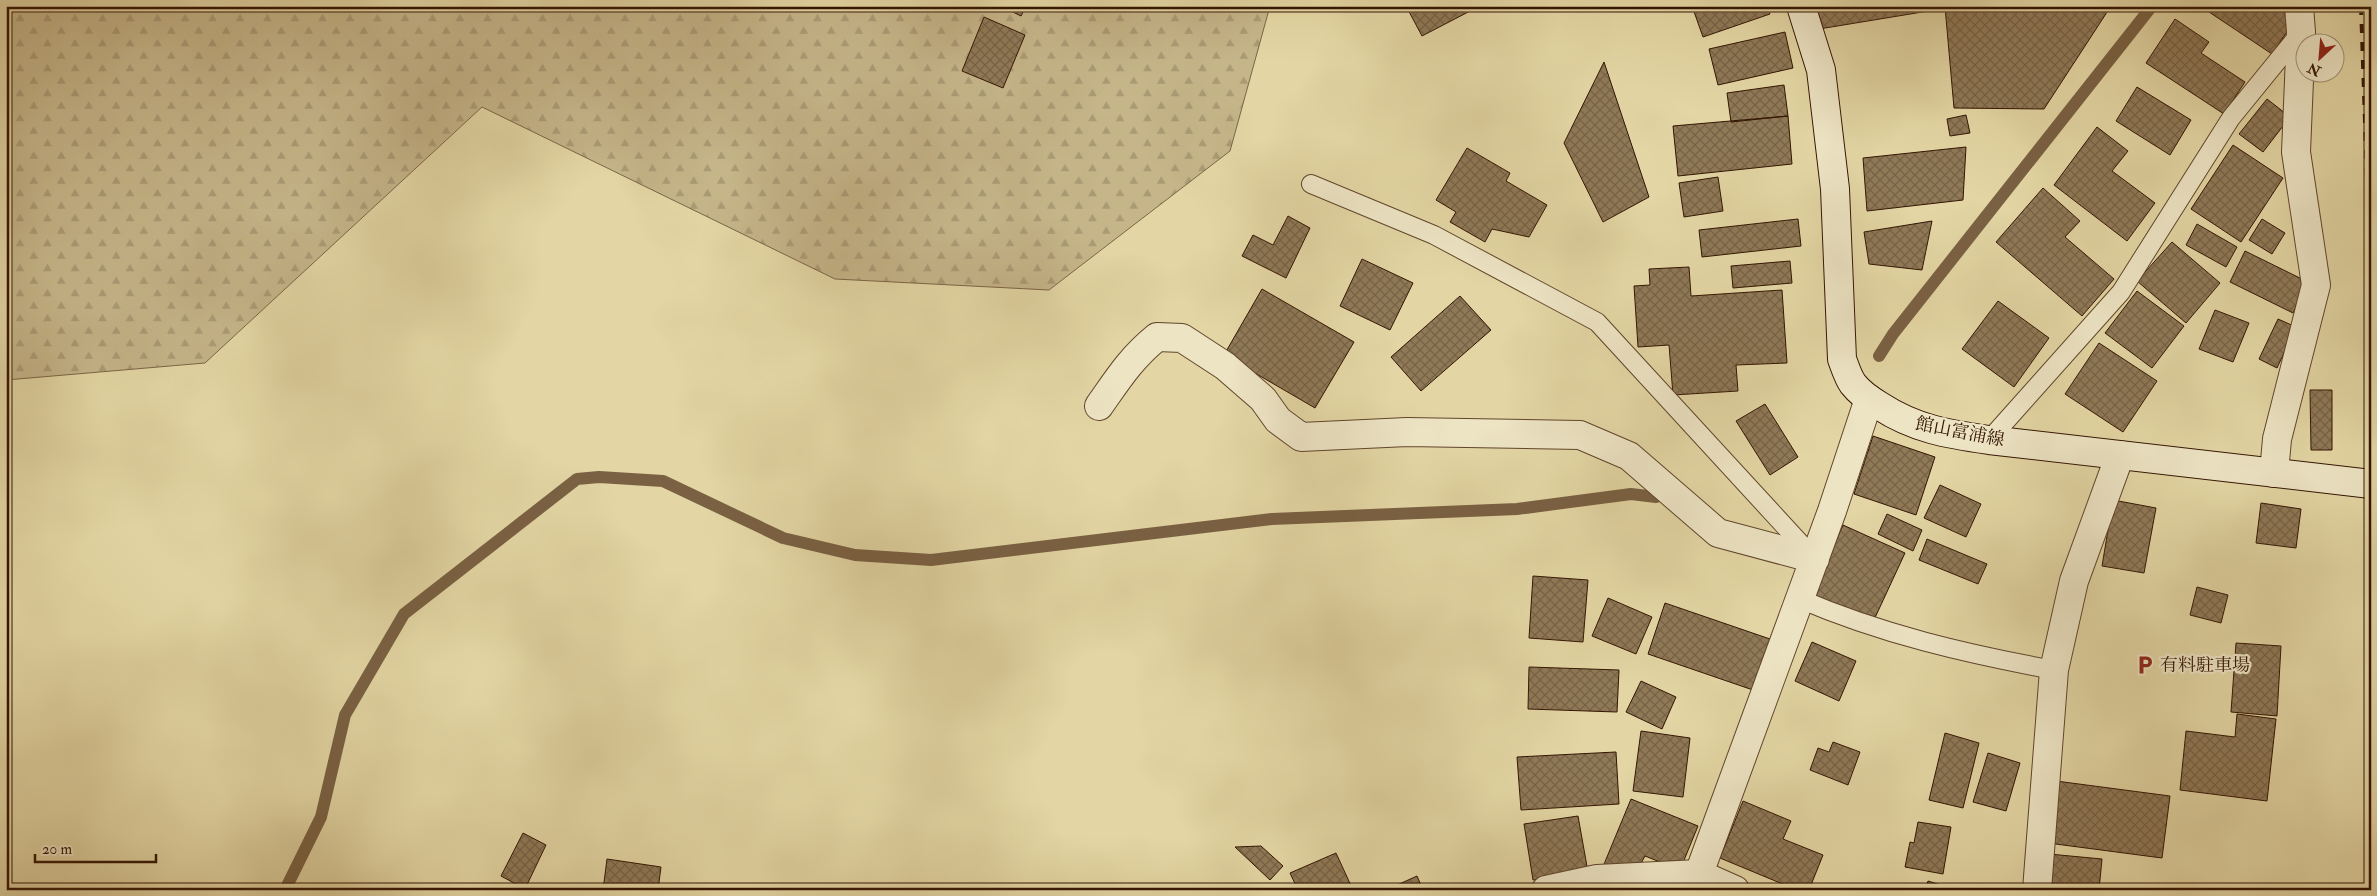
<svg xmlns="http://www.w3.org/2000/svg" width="2377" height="896" font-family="'IM FELL Double Pica','Noto Serif JP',serif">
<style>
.forest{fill:url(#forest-firs);stroke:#7c6546}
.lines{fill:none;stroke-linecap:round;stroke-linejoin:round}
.stream{stroke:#7a6143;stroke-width:12}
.building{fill:url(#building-cross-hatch);stroke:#341503}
.lane-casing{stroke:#60452b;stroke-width:20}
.street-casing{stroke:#60452b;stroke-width:30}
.secondary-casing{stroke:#341503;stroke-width:30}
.lane{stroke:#ede4c4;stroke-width:18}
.street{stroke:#ede4c4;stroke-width:28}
.secondary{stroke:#ede4c4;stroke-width:28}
.rail{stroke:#341503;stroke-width:4;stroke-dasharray:9 9;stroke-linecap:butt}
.labels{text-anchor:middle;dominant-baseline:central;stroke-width:4.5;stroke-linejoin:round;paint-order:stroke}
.street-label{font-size:18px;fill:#341503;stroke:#ede4c4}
.poi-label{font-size:18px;fill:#341503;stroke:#ede4c4;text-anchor:start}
</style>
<defs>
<pattern id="forest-firs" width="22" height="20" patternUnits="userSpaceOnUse" patternTransform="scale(1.25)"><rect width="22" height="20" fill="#c5b589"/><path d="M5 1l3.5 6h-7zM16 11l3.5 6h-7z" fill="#aa9b75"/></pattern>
<pattern id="building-cross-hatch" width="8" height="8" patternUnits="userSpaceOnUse" patternTransform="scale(1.25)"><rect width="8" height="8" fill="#8f7957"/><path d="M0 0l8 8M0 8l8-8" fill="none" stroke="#766246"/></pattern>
</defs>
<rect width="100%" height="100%" fill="#e3d6a4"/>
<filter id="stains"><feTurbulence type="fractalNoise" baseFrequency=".004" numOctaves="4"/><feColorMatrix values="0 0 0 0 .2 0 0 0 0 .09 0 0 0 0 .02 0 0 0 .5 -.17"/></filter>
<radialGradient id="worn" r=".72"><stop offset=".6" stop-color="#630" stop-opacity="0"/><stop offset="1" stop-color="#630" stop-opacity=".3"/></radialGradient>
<path class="forest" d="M6,6H1270L1230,151L1049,290L835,279L482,107L205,363L6,380Z"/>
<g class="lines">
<path class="stream" d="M1879,356L1893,334L2152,6
M285,890L321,817L345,715L404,614L577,479L599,477L663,481L783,538L855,555L931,560L1272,519L1517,509L1631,494L1656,497"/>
</g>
<path class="building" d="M1001,6H1026L1021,16Z
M1406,6H1473L1474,9L1422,36Z
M1692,6H1767L1770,14L1703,37Z
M1814,6H1959L1819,29Z
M1964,6H2111L2044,109L1954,108L1945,7Z
M2200,6H2275L2295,20L2272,54Z
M984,17L1025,35L1003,88L962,71Z
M2175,19L2209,42L2201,53L2245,82L2224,114L2146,63Z
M1785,32L1793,68L1718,85L1709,49Z
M1604,62L1649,197L1603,222L1564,143Z
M1784,85L1788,116L1731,122L1727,93Z
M2137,87L2191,120L2170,155L2116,121Z
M2267,99L2290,117L2263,152L2239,134Z
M1966,115L1970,133L1950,136L1947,119Z
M1788,116L1792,164L1678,176L1673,126Z
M2097,127L2128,151L2112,171L2155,203L2127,241L2054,185Z
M2233,145L2283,178L2241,242L2191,209Z
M1966,147L1963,200L1867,211L1863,158Z
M1467,148L1510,173L1506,181L1547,205L1529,237L1492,229L1485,242L1450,222L1456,212L1436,200Z
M1718,177L1723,211L1684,217L1679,183Z
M2043,188L2080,221L2065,237L2114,279L2082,316L1996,242Z
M1288,216L1310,228L1286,278L1242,256L1253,235L1273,245Z
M1798,219L1801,246L1702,257L1699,230Z
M2262,219L2285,233L2272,254L2249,240Z
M1932,221L1922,270L1869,264L1864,232Z
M2197,224L2237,247L2226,267L2186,245Z
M2172,242L2220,283L2186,323L2137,281Z
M2245,251L2308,282L2293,313L2230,282Z
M1362,259L1413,283L1390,330L1340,306Z
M1790,261L1792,283L1733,288L1731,266Z
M1689,267L1691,296L1782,290L1787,363L1736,365L1738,391L1673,395L1669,345L1638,347L1634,286L1650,285L1649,269Z
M1262,289L1354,342L1315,408L1224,355Z
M2137,291L2184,326L2152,368L2105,333Z
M1460,296L1491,330L1421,391L1391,357Z
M1998,301L2049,338L2014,387L1962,349Z
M2215,310L2249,323L2233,362L2199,349Z
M2278,319L2296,327L2277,368L2259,359Z
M2099,343L2157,381L2123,432L2065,394Z
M2310,390H2332V450H2311Z
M1765,404L1798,457L1770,475L1736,421Z
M1873,436L1935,457L1916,515L1854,494Z
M1940,485L1981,504L1966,537L1924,518Z
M2113,500L2156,508L2144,573L2102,566Z
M2261,503L2301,509L2296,548L2256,543Z
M1887,514L1922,530L1913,551L1878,534Z
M1843,525L1905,553L1873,622L1812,595Z
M1927,539L1987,564L1978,584L1919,560Z
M1533,576L1588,580L1583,642L1529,638Z
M2197,587L2228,595L2221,623L2190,615Z
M1608,598L1652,617L1636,654L1592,636Z
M1665,603L1770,639L1753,690L1648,654Z
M1812,642L1856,661L1839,701L1795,681Z
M2236,643L2281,646L2277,716L2231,712Z
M1529,667L1619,670L1617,712L1528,709Z
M1641,681L1676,697L1662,729L1626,712Z
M2237,714L2276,719L2267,801L2180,790L2186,731L2235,737Z
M1641,731L1690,738L1683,797L1633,791Z
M1945,733L1979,743L1963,808L1929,800Z
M1833,742L1860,752L1848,785L1810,770L1818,748L1829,752Z
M1616,752L1619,804L1521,810L1517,757Z
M1988,753L2020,763L2006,811L1973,802Z
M2056,781L2170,796L2162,858L2048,843Z
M1631,799L1698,826L1680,870L1645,856L1638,869H1602Z
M1743,801L1791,821L1783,839L1823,855L1809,890H1797L1720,858Z
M1578,816L1588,872L1533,880L1524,824Z
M1918,822L1951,827L1943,874L1905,867L1910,842L1914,843Z
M523,833L546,845L525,889L501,876Z
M1261,846L1283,866L1270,880L1235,847Z
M1336,853L1353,890H1298L1290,873Z
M2049,854L2102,859L2099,890H2045Z
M607,859L661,867L658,890H603Z
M1417,876L1423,890H1386Z
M1928,881L1944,886L1942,890L1925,889Z"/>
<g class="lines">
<defs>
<path id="lane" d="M1311,184L1434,235L1597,322L1813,557
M1989,440L2121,292L2231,118L2301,32
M1800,599C1881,634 1967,654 2054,670"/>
<path id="street" d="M1099,406C1118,379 1131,358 1157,337L1182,338L1225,366L1263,399L1278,420L1301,437L1407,432L1580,435L1629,456L1718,533L1815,559
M2274,473L2277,439L2316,285L2296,152L2301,32L2299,6
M1546,890L1597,879L1699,874L1735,890
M1693,890L1832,511L1869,399
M2037,890L2054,670L2074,581L2120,455"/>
<path id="secondary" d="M1801,6L1821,70L1835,189L1842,359C1845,367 1848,377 1853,384C1860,393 1870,400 1880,406C1915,429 1948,434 1989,440L2371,484"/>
</defs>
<use href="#lane" class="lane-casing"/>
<use href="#street" class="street-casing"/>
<use href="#secondary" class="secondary-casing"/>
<use href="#lane" class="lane"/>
<use href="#street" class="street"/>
<use href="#secondary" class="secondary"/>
<path class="rail" d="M2361,6L2371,294"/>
</g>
<defs>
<symbol id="parking-bare" viewBox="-9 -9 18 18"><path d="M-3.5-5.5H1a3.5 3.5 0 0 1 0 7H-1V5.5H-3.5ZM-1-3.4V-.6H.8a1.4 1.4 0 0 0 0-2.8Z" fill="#8f2418" stroke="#ede4c4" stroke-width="2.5" paint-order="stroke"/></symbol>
</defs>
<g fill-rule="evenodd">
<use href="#parking-bare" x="2131" y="651" width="28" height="28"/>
</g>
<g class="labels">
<g class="street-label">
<text transform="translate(1960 432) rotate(11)">館山富浦線</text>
</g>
<g class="poi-label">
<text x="2160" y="665">有料駐車場</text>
</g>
</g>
<rect width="2377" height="896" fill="none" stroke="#e3d6a4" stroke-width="25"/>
<rect x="8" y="8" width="2362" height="881" fill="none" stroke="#341503" stroke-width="2.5"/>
<rect x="12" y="12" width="2352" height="871" fill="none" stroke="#341503"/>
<g transform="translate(2320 58) rotate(206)"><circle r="24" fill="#ede4c4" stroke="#a39177"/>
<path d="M0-4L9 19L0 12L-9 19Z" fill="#8f2418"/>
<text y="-8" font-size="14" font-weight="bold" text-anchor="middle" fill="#341503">N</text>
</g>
<path d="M35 854v8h121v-8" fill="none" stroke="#341503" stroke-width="2.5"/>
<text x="42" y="854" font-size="15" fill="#341503" stroke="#ede4c4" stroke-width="4" paint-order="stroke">20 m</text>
<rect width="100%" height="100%" filter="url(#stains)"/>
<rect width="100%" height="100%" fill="url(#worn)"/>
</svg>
